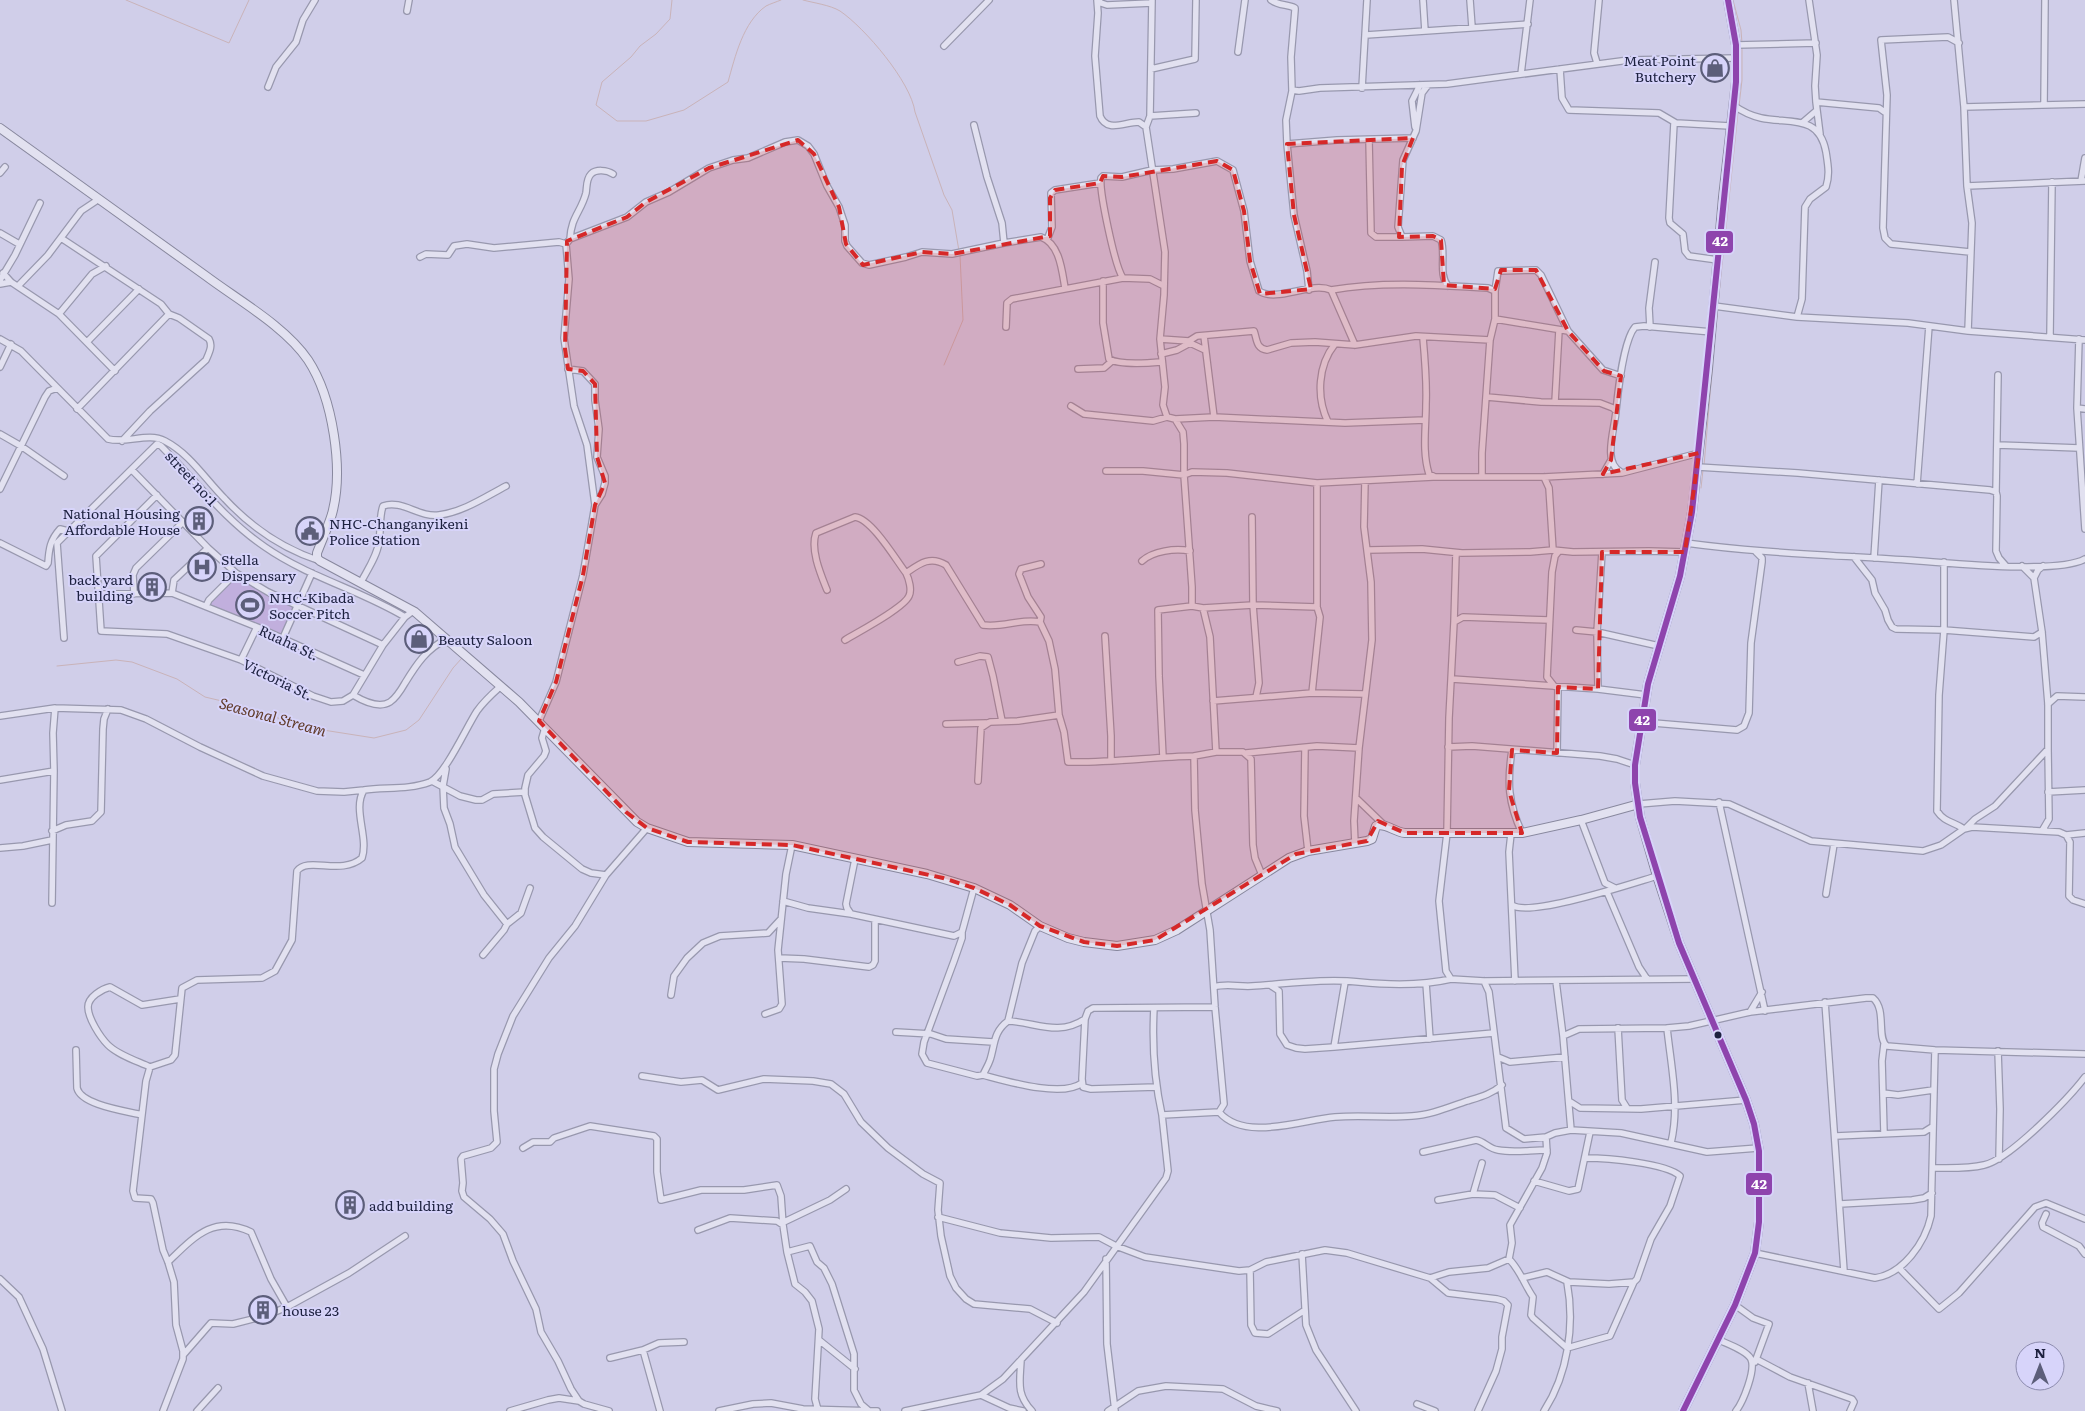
<svg xmlns="http://www.w3.org/2000/svg" width="2085" height="1411" font-family="Literata,serif">
<style>
.green{fill:#c1afdd}
.lines{fill:none;stroke-linecap:round;stroke-linejoin:round}
.stream{stroke:#c9b3b9;stroke-width:1}
.street-casing{stroke:#9898ae;stroke-width:8}
.secondary-casing{stroke:#88889e;stroke-width:10}
.street{stroke:#e2e1f0;stroke-width:5.5}
.secondary{stroke:#e2e1f0;stroke-width:8}
.bus-1-casing{stroke:#d7d4fa;stroke-width:10}
.bus-1{stroke:#8e44ad;stroke-width:6}
.marked{fill:#d62828;fill-opacity:0.2;stroke:#d62828;stroke-width:4;stroke-dasharray:10 6;stroke-linejoin:round}
.bus-dot{fill:#1d213f;stroke:#d7d4fa;stroke-width:2}
.labels{text-anchor:middle;dominant-baseline:central;stroke-width:4;stroke-linejoin:round;paint-order:stroke}
.poi-label{font-size:14px;fill:#1d213f;stroke:#d7d4fa;text-anchor:start}
.street-label{font-size:14px;fill:#1d213f;stroke:#d7d4fa}
.water-label{font-size:15px;font-style:italic;fill:#613b2a;stroke:#d7d4fa}
.line-badge{stroke:#d7d4fa;stroke-width:2}
.badge-label{font-size:14px;text-anchor:middle;font-weight:bold;fill:#fff}
</style>
<rect width="100%" height="100%" fill="#d0cee9"/>
<path class="green" d="M236,576L292,607V611L281,633L277,634L210,606L209,603Z"/>
<g class="lines">
<path class="stream" d="M126,0L229,43L249,0
M672,0L670,19L656,34L640,46L631,57L602,82L596,105L617,121H646L684,110L728,82C735,57 743,22 766,6C770,4 776,2 781,0
M803,0C814,3 830,5 840,11C865,28 911,82 915,112L944,195L952,210L959,251
M1733,0L1741,30L1742,43
M1739,106L1742,80V47
M1718,304L1738,112
M1713,349L1718,308
M944,365L963,320L960,255
M1704,466L1712,371
M1701,488L1703,470
M57,666L116,660L132,662L177,679L205,697L243,706L304,727L374,738L406,730L419,720L453,668L462,658"/>
<defs>
<path id="street" d="M1097,0L1098,13L1095,56L1100,116C1107,133 1124,122 1139,122L1146,127
M1098,0L1101,3L1107,5L1152,3
M1152,0L1150,116L1146,127L1165,252L1164,295L1160,339L1165,387L1163,405L1167,417L1175,419L1183,432L1184,444V475L1192,587V606L1203,608L1253,605L1317,607
M1271,0C1279,6 1287,4 1295,8V10L1291,57L1292,91L1286,120L1287,144L1294,215L1307,271L1309,290
M1423,0L1425,31
M1470,0L1472,27
M1809,0L1817,55L1815,86L1816,102L1879,108L1886,113
M1954,0L1964,107L1967,186L1972,223L1968,331
M407,11L409,0
M1366,35L1528,24
M1959,43L1948,37L1881,40L1887,95L1883,228L1885,238L1891,244L1970,252
M1736,45L1816,43
M944,46L989,0
M1238,52L1245,0
M1597,63L1594,53L1599,0
M1151,69L1195,59L1196,0
M1560,69L1562,98L1569,110L1659,113L1676,123L1730,126
M1521,74L1530,0
M1428,85L1422,93L1416,131L1403,160L1398,227L1402,237L1433,236L1441,240C1446,254 1438,274 1448,286
M268,87L276,67L296,42L303,20L315,0
M1362,88L1367,0
M1292,90L1299,91L1320,88L1447,84L1629,60L1737,58
M1816,102L1820,134
M1733,105C1740,110 1752,116 1761,118C1790,124 1819,114 1826,152C1828,165 1830,175 1826,187L1810,199L1805,207L1802,299L1797,317
M2044,105L2045,0
M1964,107L2085,104
M1150,116L1196,113
M1674,123L1669,218L1670,223L1683,234L1685,251L1689,256L1718,260
M1802,123L1816,111
M974,125L987,177L1002,223L1004,243
M1415,127L1412,101L1420,85
M1369,140L1371,233L1376,237H1402
M1287,144L1337,140L1413,138
M0,173L5,167
M2081,181L2085,158
M1967,186L2085,181
M0,233L19,244
M61,238L161,304L169,314L77,409
M570,239C571,217 581,212 586,193C587,187 586,179 591,174C596,169 607,170 613,174
M1047,240L1052,227L1051,193L1055,190L1100,183
M566,244L570,239L627,217L646,202L669,192L709,168L733,160L748,158L785,142L798,140L808,146L814,154L827,186L839,207L845,225V241L847,246L862,263L869,265L906,257L922,252L952,254L1004,243L1041,237C1060,244 1062,271 1065,288
M420,257L426,254L448,255L454,246L467,244L494,248L559,242L566,244L569,279L564,338L574,406L587,445L595,505
M3,273L11,282L59,314L115,371
M1123,278C1115,267 1099,191 1101,178L1103,176L1122,177L1152,170L1173,169L1217,161L1233,170L1244,211L1250,261L1259,291C1277,303 1311,281 1331,290L1355,345
M0,280L15,255L40,203
M1103,281V323L1109,359C1119,365 1149,363 1161,362
M0,284L11,282
M18,286L48,255L81,211L99,199
M1331,290C1382,281 1436,285 1488,288L1495,291V319L1490,340L1482,453V477
M1495,291L1498,271L1536,270L1541,275L1568,331L1603,370L1621,376
M1714,306L1797,317L1908,323L1968,331L2085,340
M59,314L92,274L106,266
M1495,319L1568,331
M1006,327L1007,303L1012,299L1123,278L1150,279L1164,286
M1650,327L1649,308L1655,262
M1204,336L1214,417
M2050,336L2052,182
M1423,338C1425,360 1427,382 1426,404C1426,428 1422,452 1429,474L1435,477H1544L1622,473L1699,453
M0,339L21,351L108,439C127,444 148,432 165,441C190,454 205,479 225,499C251,527 283,549 320,561
M1160,339L1189,341L1197,336L1254,331C1257,339 1256,349 1267,350L1291,343L1315,342L1355,345L1416,336L1490,340
M2079,339L2077,408L2085,529
M87,342L139,289
M1190,343L1205,350
M1161,354L1177,350L1190,343L1189,341
M0,367L11,344
M1078,369L1104,368L1112,361
M1487,397L1541,402L1600,403L1613,408L1616,411C1615,428 1602,463 1621,472
M1555,402L1559,330
M1071,406L1084,414L1153,421L1167,417
M2077,408L2085,409
M1616,411C1618,392 1623,341 1635,327L1644,326L1712,332
M1175,419L1214,417L1345,423L1425,420
M1328,422C1316,397 1318,365 1335,344
M0,434L21,446L64,476
M122,441L150,411L206,360C209,353 213,346 209,339L179,318L169,314
M1997,445L2079,448
M1698,467L1798,473L1990,490L1996,492L1997,496L1996,551L1999,558L2006,566
M132,470L208,548L236,573L268,592L383,645
M1106,471H1143L1184,475L1192,472L1227,473L1317,483L1433,477
M1603,474L1611,460
M1544,477L1549,488L1553,550
M1917,484L1929,326
M0,489L45,397L49,391L57,388
M1996,492L1998,375
M157,495L96,556L101,631L167,634L241,660L313,696L331,702L343,701L353,695L383,645L405,617L413,611
M1252,517L1253,605L1259,683L1256,697
M0,543L46,566L48,563C49,549 50,540 60,529L68,531
M1686,543C1759,553 1833,555 1907,560C1943,562 2057,575 2085,559
M1368,550L1422,549L1462,553L1530,552L1553,550L1573,552L1649,551L1685,552
M1854,557L1872,580L1875,593L1885,610L1888,620L1892,627L1896,629L1944,630L2034,637L2042,632
M1874,558L1879,480
M1142,561C1153,551 1175,548 1190,551
M1944,562V630L1939,695L1937,811C1945,823 1953,821 1964,829
M1041,564L1021,569L1019,574L1028,597L1041,617L1040,622L1049,641L1055,669L1059,715
M2022,566L2034,578
M361,582C368,569 377,556 379,542C381,530 379,517 383,506C402,499 419,518 439,515C463,512 485,497 506,486
M827,590C821,575 810,550 816,533L855,517C872,519 896,560 906,573
M172,593L174,580L208,548
M98,594L172,593L257,627L364,675
M134,594L133,575L136,568L183,522
M206,606L209,600L236,573
M1203,608L1210,637L1216,752
M1549,620L1463,617L1454,622L1449,718L1447,833L1439,901L1446,971L1451,979L1484,981L1695,979
M1454,622L1456,553
M1576,630L1597,632L1659,646
M1105,636L1111,736V761
M64,638L57,543L157,444L161,446C195,480 225,520 265,547C308,577 360,590 405,617
M282,640L312,573
M845,640C858,632 904,608 909,596C912,590 909,579 906,573C919,564 930,555 946,565L983,625C1004,628 1020,618 1040,622
M241,660L257,627
M958,662L980,656L988,657L993,676L1002,721
M1452,679L1598,689L1646,695
M1554,686L1547,677L1552,572L1555,556L1559,551
M1598,689L1597,632L1602,552
M1312,693L1320,617L1317,607V483
M353,695C363,701 379,709 390,702C396,698 401,690 405,683C416,665 427,648 447,639
M1213,701L1312,693L1364,694
M2048,704L2057,696L2085,697
M0,716L55,708L121,710L146,719L200,747L263,776L317,791L344,792L364,790
M539,721L556,682L583,575L595,505L602,494L605,483V476L597,457L599,429L595,400V384L583,371L568,369
M1642,722L1737,730L1744,726L1749,713L1751,643L1762,562V558L1756,552
M946,724L986,723
M545,728L542,738L546,751L544,756L528,775L525,788V795L535,828L543,837L582,869L591,873L606,875
M1448,747L1472,746L1600,756L1617,759L1635,765
M1305,748L1304,816L1308,851
M1512,750C1507,782 1508,803 1522,833
M1246,753L1317,746L1359,748
M1557,753L1558,687
M1194,756L1216,752H1243L1251,759L1253,845L1255,858L1262,875
M1163,757L1159,676L1158,610L1192,606
M446,769L443,786L444,808L450,824L455,847L484,895L507,924
M0,780L54,771
M432,781L460,796L476,800H482L493,794L525,792
M978,781L981,728L990,722L1018,721L1059,715L1064,732L1068,762C1110,763 1152,757 1194,756L1195,810L1202,884L1210,930L1215,1007L1224,1104L1219,1112L1162,1115L1168,1171L1166,1178L1084,1292L1003,1379L981,1395
M2048,792L2085,790
M1356,798L1383,824
M1719,802L1765,1011
M1639,804L1675,801L1729,804L1811,841L1923,851L1941,845L1964,829L1972,827L2059,832L2066,835L2070,842L2069,896L2073,900L2085,904
M1581,820L1605,883L1615,888
M1966,828L1975,819L1995,806L2048,749V704L2042,632L2034,578L2038,570L2043,566
M52,831L66,825L92,821L101,812L103,729L104,719L108,709
M2042,831L2049,819L2048,749
M1511,834L1509,852L1515,981
M2066,835L2085,833
M1355,843L1354,821L1359,748L1372,640L1371,582L1364,527L1365,481
M0,848L23,846L52,840
M855,859L846,904L847,908L851,914L954,936L962,932L974,888
M1607,892L1639,967L1647,979
M1826,894L1834,844
M783,901L808,908L851,914
M52,903L54,771L53,733L55,708
M1512,905C1529,918 1633,883 1657,876
M962,932V938L954,961L924,1042L922,1054L927,1063L977,1076L983,1075C985,1070 988,1066 990,1060C995,1045 993,1032 1008,1021C1035,1022 1058,1037 1085,1019
M483,955L504,930L507,924L521,913L530,888
M779,958L804,959L869,967L873,965L875,961V921
M1484,981L1489,992L1506,1128L1524,1139L1546,1137
M1556,981L1563,1036L1571,1130
M1426,983L1430,1039
M1270,985L1279,991L1280,1034L1287,1045L1296,1048L1305,1049L1334,1047L1494,1033
M1214,987C1226,983 1239,987 1252,986C1285,984 1326,978 1359,982C1389,985 1421,986 1451,979
M671,995L674,976L687,958L703,943L720,936L768,933L780,920
M1825,1002L1844,1271
M1154,1008C1152,1045 1154,1079 1162,1115
M1750,1012L1762,992
M765,1014L779,1009L782,1004L778,950L786,874L792,845
M1008,1021L1022,963L1035,931L1040,926
M1618,1028L1622,1100L1627,1108
M1667,1028C1671,1066 1680,1105 1671,1143
M896,1032L931,1034L946,1039L993,1042
M1563,1036L1579,1029L1667,1028L1689,1026L1750,1012L1866,998H1873C1887,1010 1876,1038 1887,1046L1935,1050L2085,1054
M1334,1047L1345,982
M76,1050L77,1088C81,1105 126,1111 142,1115
M1998,1051L2000,1109L1999,1159
M1498,1057L1510,1062L1565,1057
M150,1067C137,1061 118,1055 108,1045C100,1037 88,1018 88,1007C88,997 102,989 110,987L142,1005L180,999
M983,1075C1006,1081 1062,1098 1082,1083
M642,1076L681,1082L702,1080L718,1090L764,1079L813,1081L831,1084L844,1094L861,1122L888,1148L923,1174L940,1183L938,1210L941,1236L950,1276L956,1288L966,1299L974,1304L1030,1309L1057,1323
M1156,1087L1091,1089L1083,1087L1082,1079L1085,1019L1088,1011L1093,1008L1215,1007
M1883,1093L1898,1095L1933,1090
M1569,1101L1580,1108L1641,1109L1746,1100
M1219,1112C1245,1142 1301,1120 1335,1117C1361,1115 1387,1118 1412,1116C1431,1115 1449,1107 1467,1101C1480,1097 1492,1094 1502,1085
M1884,1133L1882,1061L1884,1044
M1836,1136L1924,1132L1932,1127
M523,1148L533,1142H550L554,1138L590,1126L654,1136L657,1139V1172L661,1200L701,1190H744L777,1185L781,1196L783,1225
M1423,1152L1476,1140C1484,1141 1489,1149 1498,1150C1514,1153 1530,1150 1547,1150
M1933,1168C1950,1168 1968,1169 1984,1165C2009,1160 2069,1098 2085,1077
M1534,1181L1569,1191L1578,1189L1590,1132
M1473,1194L1482,1163
M1438,1200L1473,1194L1495,1195L1520,1208
M1840,1204L1912,1200L1924,1198L1932,1193
M2046,1214L2042,1223L2043,1227L2079,1246L2085,1254
M938,1217L1000,1233L1051,1238L1099,1237L1116,1246L1145,1257L1239,1271L1250,1270L1266,1262L1325,1250L1347,1253L1430,1278L1449,1272L1488,1268L1509,1259L1512,1243L1510,1225L1542,1168L1547,1153L1546,1137L1555,1133L1571,1130L1621,1133L1707,1152L1758,1148
M784,1222L830,1200L846,1189
M698,1230L730,1218L777,1221L783,1225L787,1252L795,1284L805,1292L812,1301L819,1329L815,1399L818,1410
M787,1252L810,1246L817,1262L824,1268L832,1284L854,1354V1390L861,1404L868,1410
M1755,1253L1875,1278C1903,1274 1925,1243 1931,1216L1935,1050
M1302,1254L1306,1325L1316,1350L1356,1411
M1106,1259L1107,1344L1115,1411
M1509,1259C1520,1270 1524,1284 1533,1297L1531,1315L1533,1318L1567,1348L1610,1336L1634,1282
M168,1262C194,1237 214,1214 251,1232L271,1279L287,1307
M1899,1268L1939,1309L1959,1293L2035,1207L2046,1203L2085,1219
M1250,1270L1251,1325L1255,1333L1268,1334L1305,1310
M1430,1278L1448,1293L1497,1299L1504,1301L1508,1305L1502,1337V1349L1496,1371L1478,1411
M1522,1278L1547,1272L1569,1282L1609,1284L1634,1282L1637,1279L1651,1239L1670,1206L1680,1176C1666,1163 1606,1158 1586,1158
M0,1279L19,1297L43,1349L62,1411
M1735,1305L1753,1318L1769,1324L1755,1362
M1717,1339C1727,1344 1746,1350 1751,1359C1756,1370 1743,1402 1736,1411
M819,1340L855,1369
M643,1350L660,1411
M184,1354L211,1323L233,1324L265,1316L287,1307L349,1273L405,1236
M610,1358L643,1350L659,1343L684,1342
M1756,1359L1790,1377L1852,1399L1854,1402L1850,1411
M1021,1360C1020,1382 1016,1394 1032,1411
M1808,1383L1813,1411
M1417,1404L1435,1411
M163,1411L183,1359V1351L176,1325L174,1282L168,1262L163,1250L153,1203L151,1199L135,1198L133,1191L146,1081L150,1067L171,1060L175,1055L182,988L197,980L262,978L275,971L292,940L297,871C308,856 341,876 362,858C369,837 352,809 364,790C385,787 409,790 430,782C445,775 466,728 477,711C484,701 492,694 501,686
M197,1411L218,1388
M510,1411L548,1400L559,1398L579,1401
M609,1411L584,1404L579,1401L571,1389L558,1361L541,1332L536,1309L513,1261L503,1234L490,1219L464,1197L462,1191L463,1183L461,1159L463,1156L491,1148L497,1142L494,1111V1069L498,1054L513,1016L549,958L575,926L606,875L647,828
M719,1411L753,1404L771,1403L803,1409L877,1411
M905,1411L981,1395L1009,1408L1023,1411
M1108,1411L1138,1391L1166,1386L1223,1389L1256,1406L1277,1411
M1544,1411C1568,1374 1575,1325 1567,1282"/>
<path id="secondary" d="M0,128C69,177 137,227 206,276C238,300 286,327 308,360C333,398 344,470 332,514C328,527 322,540 317,553V558L320,561L415,612L519,702L637,822L647,828L688,842L792,845L927,874L974,888L1010,905L1040,926L1068,938L1084,942L1117,946L1155,940L1177,930L1289,858L1308,851L1367,841L1372,839L1376,826C1385,822 1394,832 1405,833H1522L1581,820L1639,804
M1683,1411L1735,1305L1755,1253L1759,1222V1151L1754,1124L1746,1100L1679,943L1657,876L1640,817L1635,783V765L1648,684L1680,576L1692,512L1708,369L1723,197L1736,82V45L1728,0"/>
</defs>
<use href="#street" class="street-casing"/>
<use href="#secondary" class="secondary-casing"/>
<use href="#street" class="street"/>
<use href="#secondary" class="secondary"/>
<defs>
<path id="bus-1" d="M1683,1411L1735,1305L1755,1253L1759,1222V1151L1754,1124L1746,1100L1679,943L1640,817L1635,783V765L1648,684L1680,576L1692,512L1736,82V45L1728,0"/>
</defs>
<use href="#bus-1" class="bus-1-casing"/>
<use href="#bus-1" class="bus-1"/>
</g>
<path class="marked" d="M1413,138L1402,166L1399,237L1433,236L1441,240L1444,285L1495,289L1501,270H1536L1568,331L1604,371L1621,376L1611,460L1603,474L1699,453L1685,552H1602L1598,689L1558,687L1557,753L1512,750L1509,791L1522,833H1405L1378,821L1367,841L1296,854L1155,940L1117,946L1084,942L1040,926L1010,905L974,888L943,878L792,845L688,842L647,828L626,812L539,721L556,682L583,575L595,505L605,483L597,457L595,384L583,371L568,369L565,349L567,241L627,217L646,202L709,168L798,140L814,154L839,207L846,244L863,265L922,252L952,254L1050,236V198L1055,190L1100,183L1103,176L1122,177L1217,161L1233,170L1244,211L1250,261L1260,294L1311,289L1294,215L1287,144Z"/>
<defs>
<symbol id="shop-ring" viewBox="-11 -11 22 22"><circle r="9.5" fill="#d7d4fa" stroke="#5c5e7a" stroke-width="1.5"/><path d="M-5-2.5h2.3a2.7 3.5 0 0 1 5.4 0H5L5.5 6h-11ZM-1.5-2.5h3a1.5 2.3 0 0 0-3 0Z" fill="#5c5e7a"/></symbol>
<symbol id="building-ring" viewBox="-11 -11 22 22"><circle r="9.5" fill="#d7d4fa" stroke="#5c5e7a" stroke-width="1.5"/><path d="M-4-6H4V6H1V3H-1V6H-4ZM-2.5-4.3h1.7v1.8h-1.7ZM.8-4.3h1.7v1.8H.8ZM-2.5-1h1.7V.8h-1.7ZM.8-1h1.7V.8H.8Z" fill="#5c5e7a"/></symbol>
<symbol id="civic-ring" viewBox="-11 -11 22 22"><circle r="9.5" fill="#d7d4fa" stroke="#5c5e7a" stroke-width="1.5"/><path d="M-.6-6.5H3V-4.5H.6V-3L4-1V1h2V6H-6V1h2V-1L-.6-3ZM-1.2 2.5V6h2.4V2.5Z" fill="#5c5e7a"/></symbol>
<symbol id="hospital-ring" viewBox="-11 -11 22 22"><circle r="9.5" fill="#d7d4fa" stroke="#5c5e7a" stroke-width="1.5"/><path d="M-5-5h3v3.5h4V-5h3V5h-3V1.5h-4V5h-3Z" fill="#5c5e7a"/></symbol>
<symbol id="stadium-ring" viewBox="-11 -11 22 22"><circle r="9.5" fill="#d7d4fa" stroke="#5c5e7a" stroke-width="1.5"/><path d="M0-5a6.5 5 0 1 0 0 10a6.5 5 0 1 0 0-10ZM-3.5-1.8h7v3.6h-7Z" fill="#5c5e7a"/></symbol>
</defs>
<g fill-rule="evenodd">
<use href="#shop-ring" x="1699" y="52" width="32" height="32"/>
<use href="#building-ring" x="183" y="505" width="32" height="32"/>
<use href="#civic-ring" x="294" y="515" width="32" height="32"/>
<use href="#hospital-ring" x="186" y="551" width="32" height="32"/>
<use href="#building-ring" x="136" y="571" width="32" height="32"/>
<use href="#stadium-ring" x="234" y="589" width="32" height="32"/>
<use href="#shop-ring" x="403" y="623" width="32" height="32"/>
<use href="#building-ring" x="334" y="1189" width="32" height="32"/>
<use href="#building-ring" x="247" y="1294" width="32" height="32"/>
</g>
<circle class="bus-dot" cx="1718" cy="1035" r="4.5"/>
<g class="labels">
<g class="poi-label">
<text x="1696" y="60" text-anchor="end">Meat Point<tspan x="1696" dy="16">Butchery</tspan></text>
<text x="180" y="513" text-anchor="end">National Housing<tspan x="180" dy="16">Affordable House</tspan></text>
<text x="329" y="523">NHC-Changanyikeni<tspan x="329" dy="16">Police Station</tspan></text>
<text x="221" y="559">Stella<tspan x="221" dy="16">Dispensary</tspan></text>
<text x="133" y="579" text-anchor="end">back yard<tspan x="133" dy="16">building</tspan></text>
<text x="269" y="597">NHC-Kibada<tspan x="269" dy="16">Soccer Pitch</tspan></text>
<text x="438" y="639">Beauty Saloon</text>
<text x="369" y="1205">add building</text>
<text x="282" y="1310">house 23</text>
</g>
<g class="street-label">
<text transform="translate(192 478) rotate(47)">street no:1</text>
<text transform="translate(289 642) rotate(25)">Ruaha St.</text>
<text transform="translate(278 679) rotate(26)">Victoria St.</text>
</g>
<g class="water-label">
<text transform="translate(273 716) rotate(15)">Seasonal Stream</text>
</g>
</g>
<g class="line-badge">
<rect x="1705" y="230" width="29" height="24" rx="5" fill="#8e44ad"/>
<rect x="1628" y="708" width="29" height="24" rx="5" fill="#8e44ad"/>
<rect x="1745" y="1172" width="28" height="24" rx="5" fill="#8e44ad"/>
</g>
<g class="badge-label">
<text x="1720" y="246">42</text>
<text x="1642" y="725">42</text>
<text x="1759" y="1189">42</text>
</g>
<g transform="translate(2040 1366)"><circle r="24" fill="#d7d4fa" stroke="#8d8caf"/>
<path d="M0-4L9 19L0 12L-9 19Z" fill="#5c5e7a"/>
<text y="-8" font-size="14" font-weight="bold" text-anchor="middle" fill="#1d213f">N</text>
</g>
</svg>
